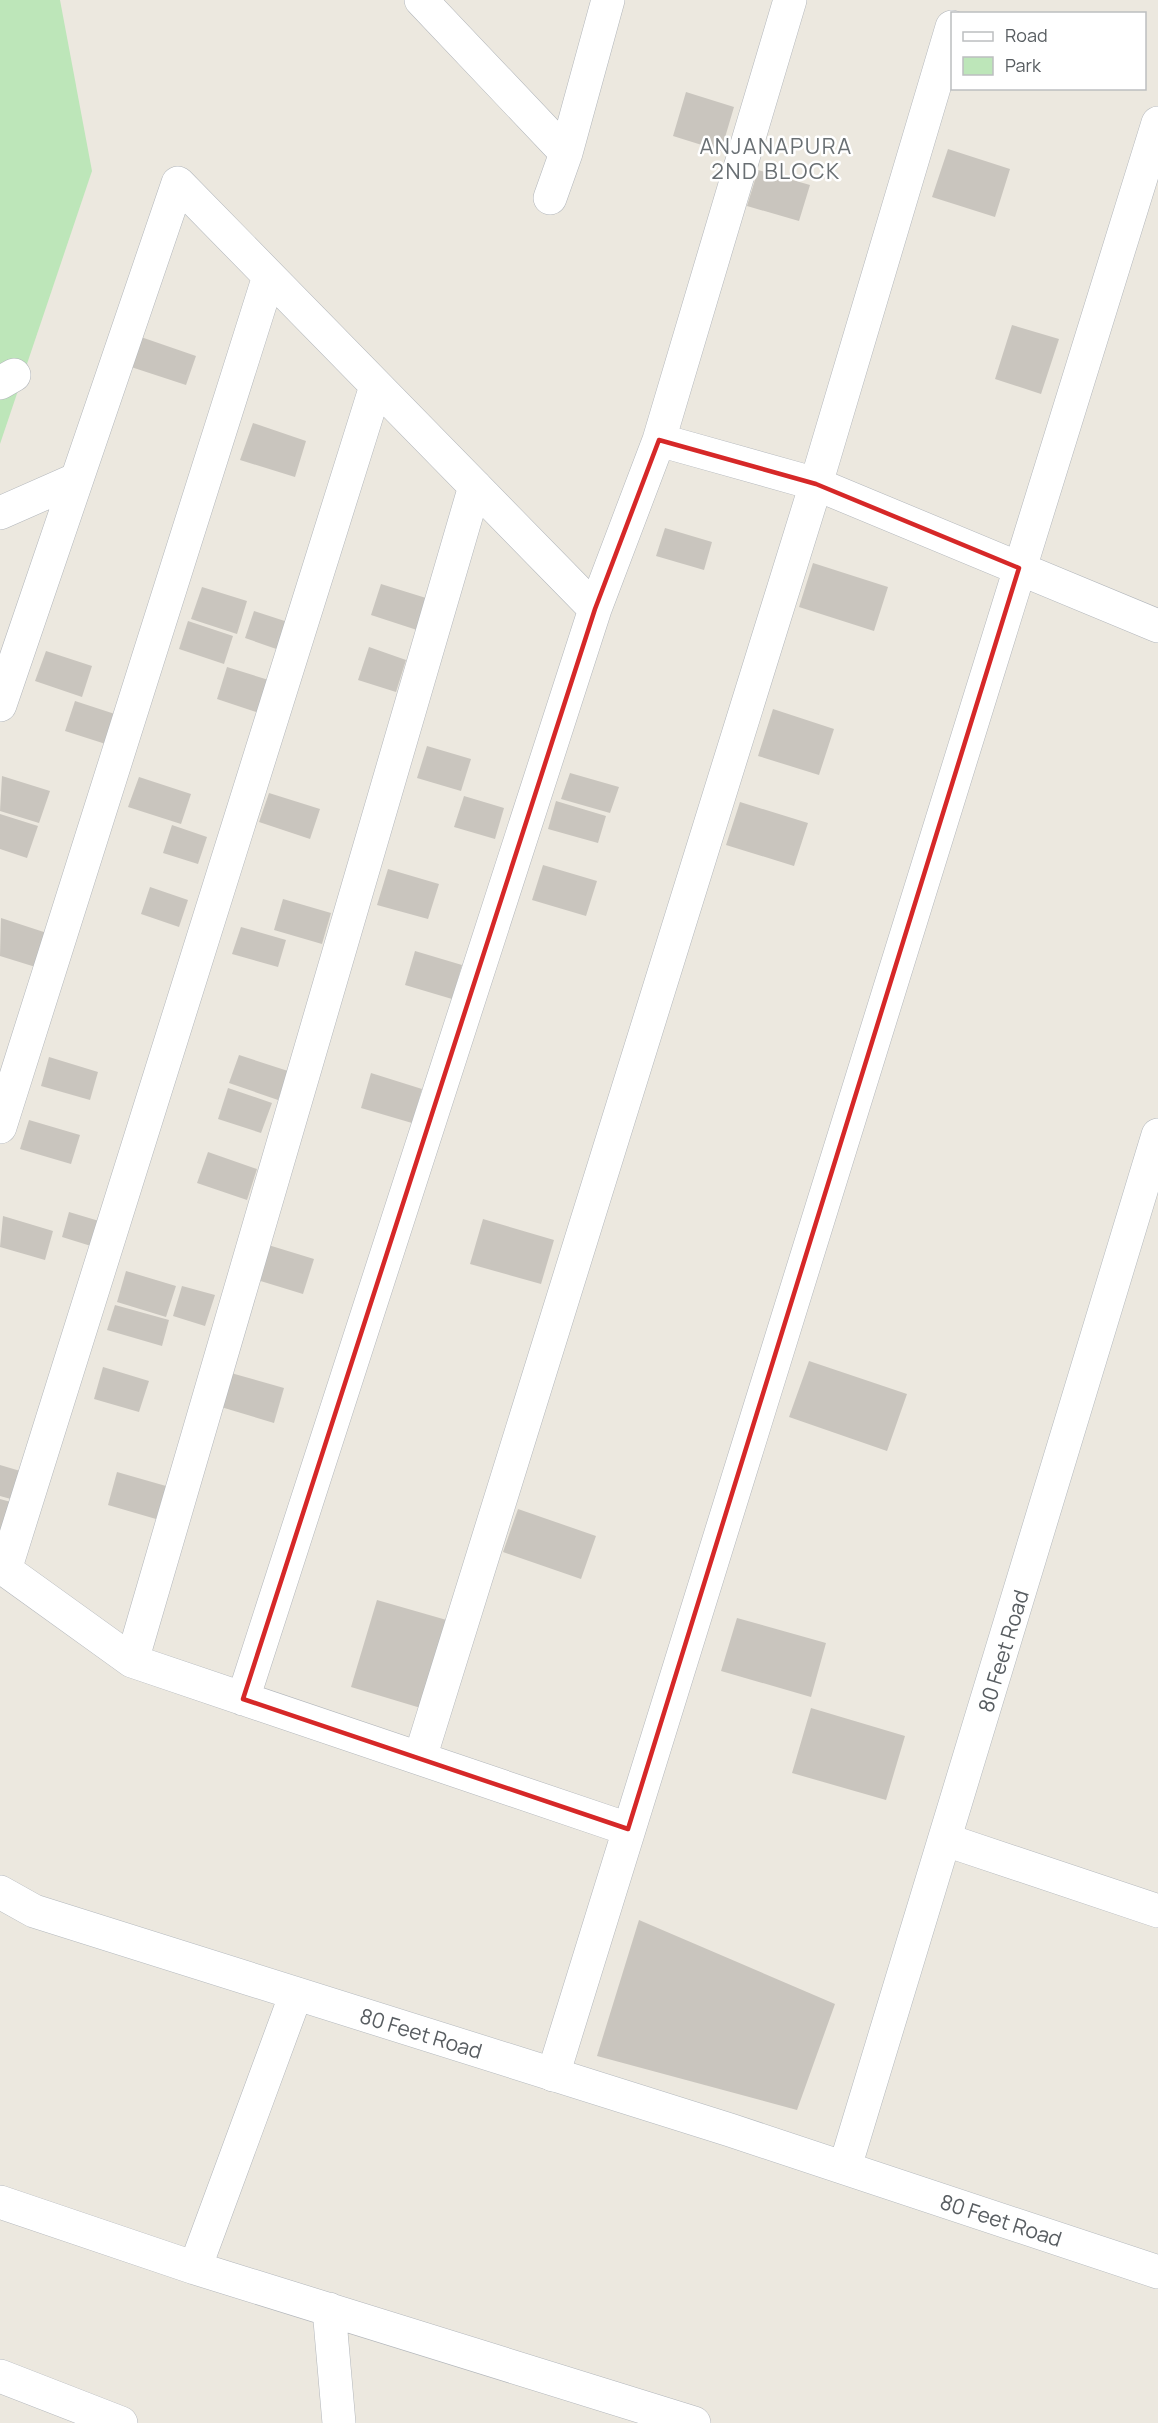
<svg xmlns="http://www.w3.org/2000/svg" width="1158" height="2423" font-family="Manrope,sans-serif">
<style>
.green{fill:#bde6b9}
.building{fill:#c9c5be}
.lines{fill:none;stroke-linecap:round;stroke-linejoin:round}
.street-casing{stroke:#b2b6bb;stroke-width:34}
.secondary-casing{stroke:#b3b8bd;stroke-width:34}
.street{stroke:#fff;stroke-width:33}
.secondary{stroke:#fff;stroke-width:33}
.marked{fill:none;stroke:#d62828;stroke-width:4.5;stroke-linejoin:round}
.labels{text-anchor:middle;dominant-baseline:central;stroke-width:5;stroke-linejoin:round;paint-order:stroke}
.street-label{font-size:21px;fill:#585d61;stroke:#fff}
.neighbourhood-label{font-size:22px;letter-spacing:1.5px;fill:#696f73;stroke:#fff}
</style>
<rect width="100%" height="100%" fill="#ece8df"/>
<path class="green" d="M0,0H60L92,171L0,444Z"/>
<path class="building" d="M686,92L734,107L721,151L673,136Z
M948,149L1010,169L995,217L932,197Z
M758,170L810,185L799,221L747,206Z
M1012,325L1059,339L1041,394L995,379Z
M138,336L196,356L186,385L128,366Z
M253,423L306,441L295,477L240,460Z
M665,528L712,542L704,570L656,556Z
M813,563L888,587L874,631L799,607Z
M381,584L426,598L417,630L371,615Z
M202,587L247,601L237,634L191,619Z
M254,611L294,624L285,652L245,638Z
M188,621L233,636L224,664L179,649Z
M369,647L406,660L396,692L358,680Z
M46,651L92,666L82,697L35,681Z
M227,667L275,682L265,715L217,699Z
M75,701L124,717L115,747L65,731Z
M773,709L834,729L819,775L758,756Z
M427,746L471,759L461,791L417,778Z
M570,773L619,787L610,813L561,799Z
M2,776L50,791L39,823L0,811Z
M139,777L191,794L181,824L128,807Z
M269,793L320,809L310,839L259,822Z
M464,796L504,808L495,839L454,827Z
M556,801L606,816L598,843L548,829Z
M740,802L808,823L794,866L726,845Z
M0,814L38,826L27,858L0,849Z
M172,825L207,837L198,864L163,853Z
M543,865L597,881L586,916L532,900Z
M388,869L439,884L428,919L377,905Z
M150,887L188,900L179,927L141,914Z
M283,899L331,913L322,944L274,930Z
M1,918L53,935L42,969L0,956Z
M241,927L286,940L278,967L232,954Z
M415,951L462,965L452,999L405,985Z
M239,1055L288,1071L278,1100L229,1083Z
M49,1057L98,1072L90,1100L41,1086Z
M371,1073L422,1089L412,1123L361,1108Z
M228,1088L272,1103L261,1133L218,1119Z
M29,1120L80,1135L71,1164L20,1149Z
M208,1152L257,1169L247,1200L197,1183Z
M69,1212L99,1221L91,1246L62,1237Z
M3,1216L53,1231L45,1260L0,1247Z
M483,1219L554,1240L541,1284L470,1264Z
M265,1244L314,1259L303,1294L254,1279Z
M126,1271L176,1286L166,1317L117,1302Z
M182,1286L215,1295L205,1326L173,1316Z
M115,1305L169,1320L162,1346L107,1330Z
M809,1361L907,1394L887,1451L789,1417Z
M103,1367L149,1381L139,1412L94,1399Z
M231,1373L284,1388L274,1423L221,1407Z
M0,1465L27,1473L18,1501L0,1496Z
M117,1472L166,1486L156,1519L108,1505Z
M0,1499L18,1504L0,1531Z
M518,1509L596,1536L581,1579L503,1552Z
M377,1600L450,1621L424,1709L351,1687Z
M737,1618L826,1643L811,1697L721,1671Z
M811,1708L905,1736L886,1800L792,1773Z
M639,1920L835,2004L797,2110L597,2056Z"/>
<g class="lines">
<defs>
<path id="street" d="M421,0L566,153
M790,0L659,440L816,484L1158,626
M550,198L566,153L608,0
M0,383L14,375
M0,513L77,479
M0,705L178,183L595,609
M0,1127L269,276
M0,1566L132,1661L628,1829
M5,1570L376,386
M132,1661L475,486
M243,1699L595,609L659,440
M420,1758L816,484L952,27
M946,1840L1158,1911
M553,2075L1158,123
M0,2202L195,2268L694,2423
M195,2268L296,1994
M329,2309L339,2423
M0,2376L121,2423"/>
<path id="secondary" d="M0,1892L34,1911L730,2130L1158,2272
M845,2167L1158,1135"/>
</defs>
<use href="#street" class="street-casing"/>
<use href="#secondary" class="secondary-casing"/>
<use href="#street" class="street"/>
<use href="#secondary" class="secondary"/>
</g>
<path class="marked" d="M659,440L816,484L1019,568L628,1829L243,1699L595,609Z"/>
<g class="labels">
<g class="street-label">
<text transform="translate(1003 1651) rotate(-73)">80 Feet Road</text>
<text transform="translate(421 2033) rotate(17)">80 Feet Road</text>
<text transform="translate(1001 2220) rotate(18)">80 Feet Road</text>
</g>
<g class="neighbourhood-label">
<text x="776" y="146">ANJANAPURA<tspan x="776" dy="25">2ND BLOCK</tspan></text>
</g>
</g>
<rect x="951" y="12" width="195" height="78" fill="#ffffff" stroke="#bcbec0" stroke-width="1.5"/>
<rect x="963" y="32" width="30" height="9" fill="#ffffff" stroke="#bcbec0" stroke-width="1.5"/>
<text x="1005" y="42" font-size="18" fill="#585d61">Road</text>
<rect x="963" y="57" width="30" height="18" fill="#bde6b9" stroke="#bcbec0" stroke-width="1.5"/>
<text x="1005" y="72" font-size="18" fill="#585d61">Park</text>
</svg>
